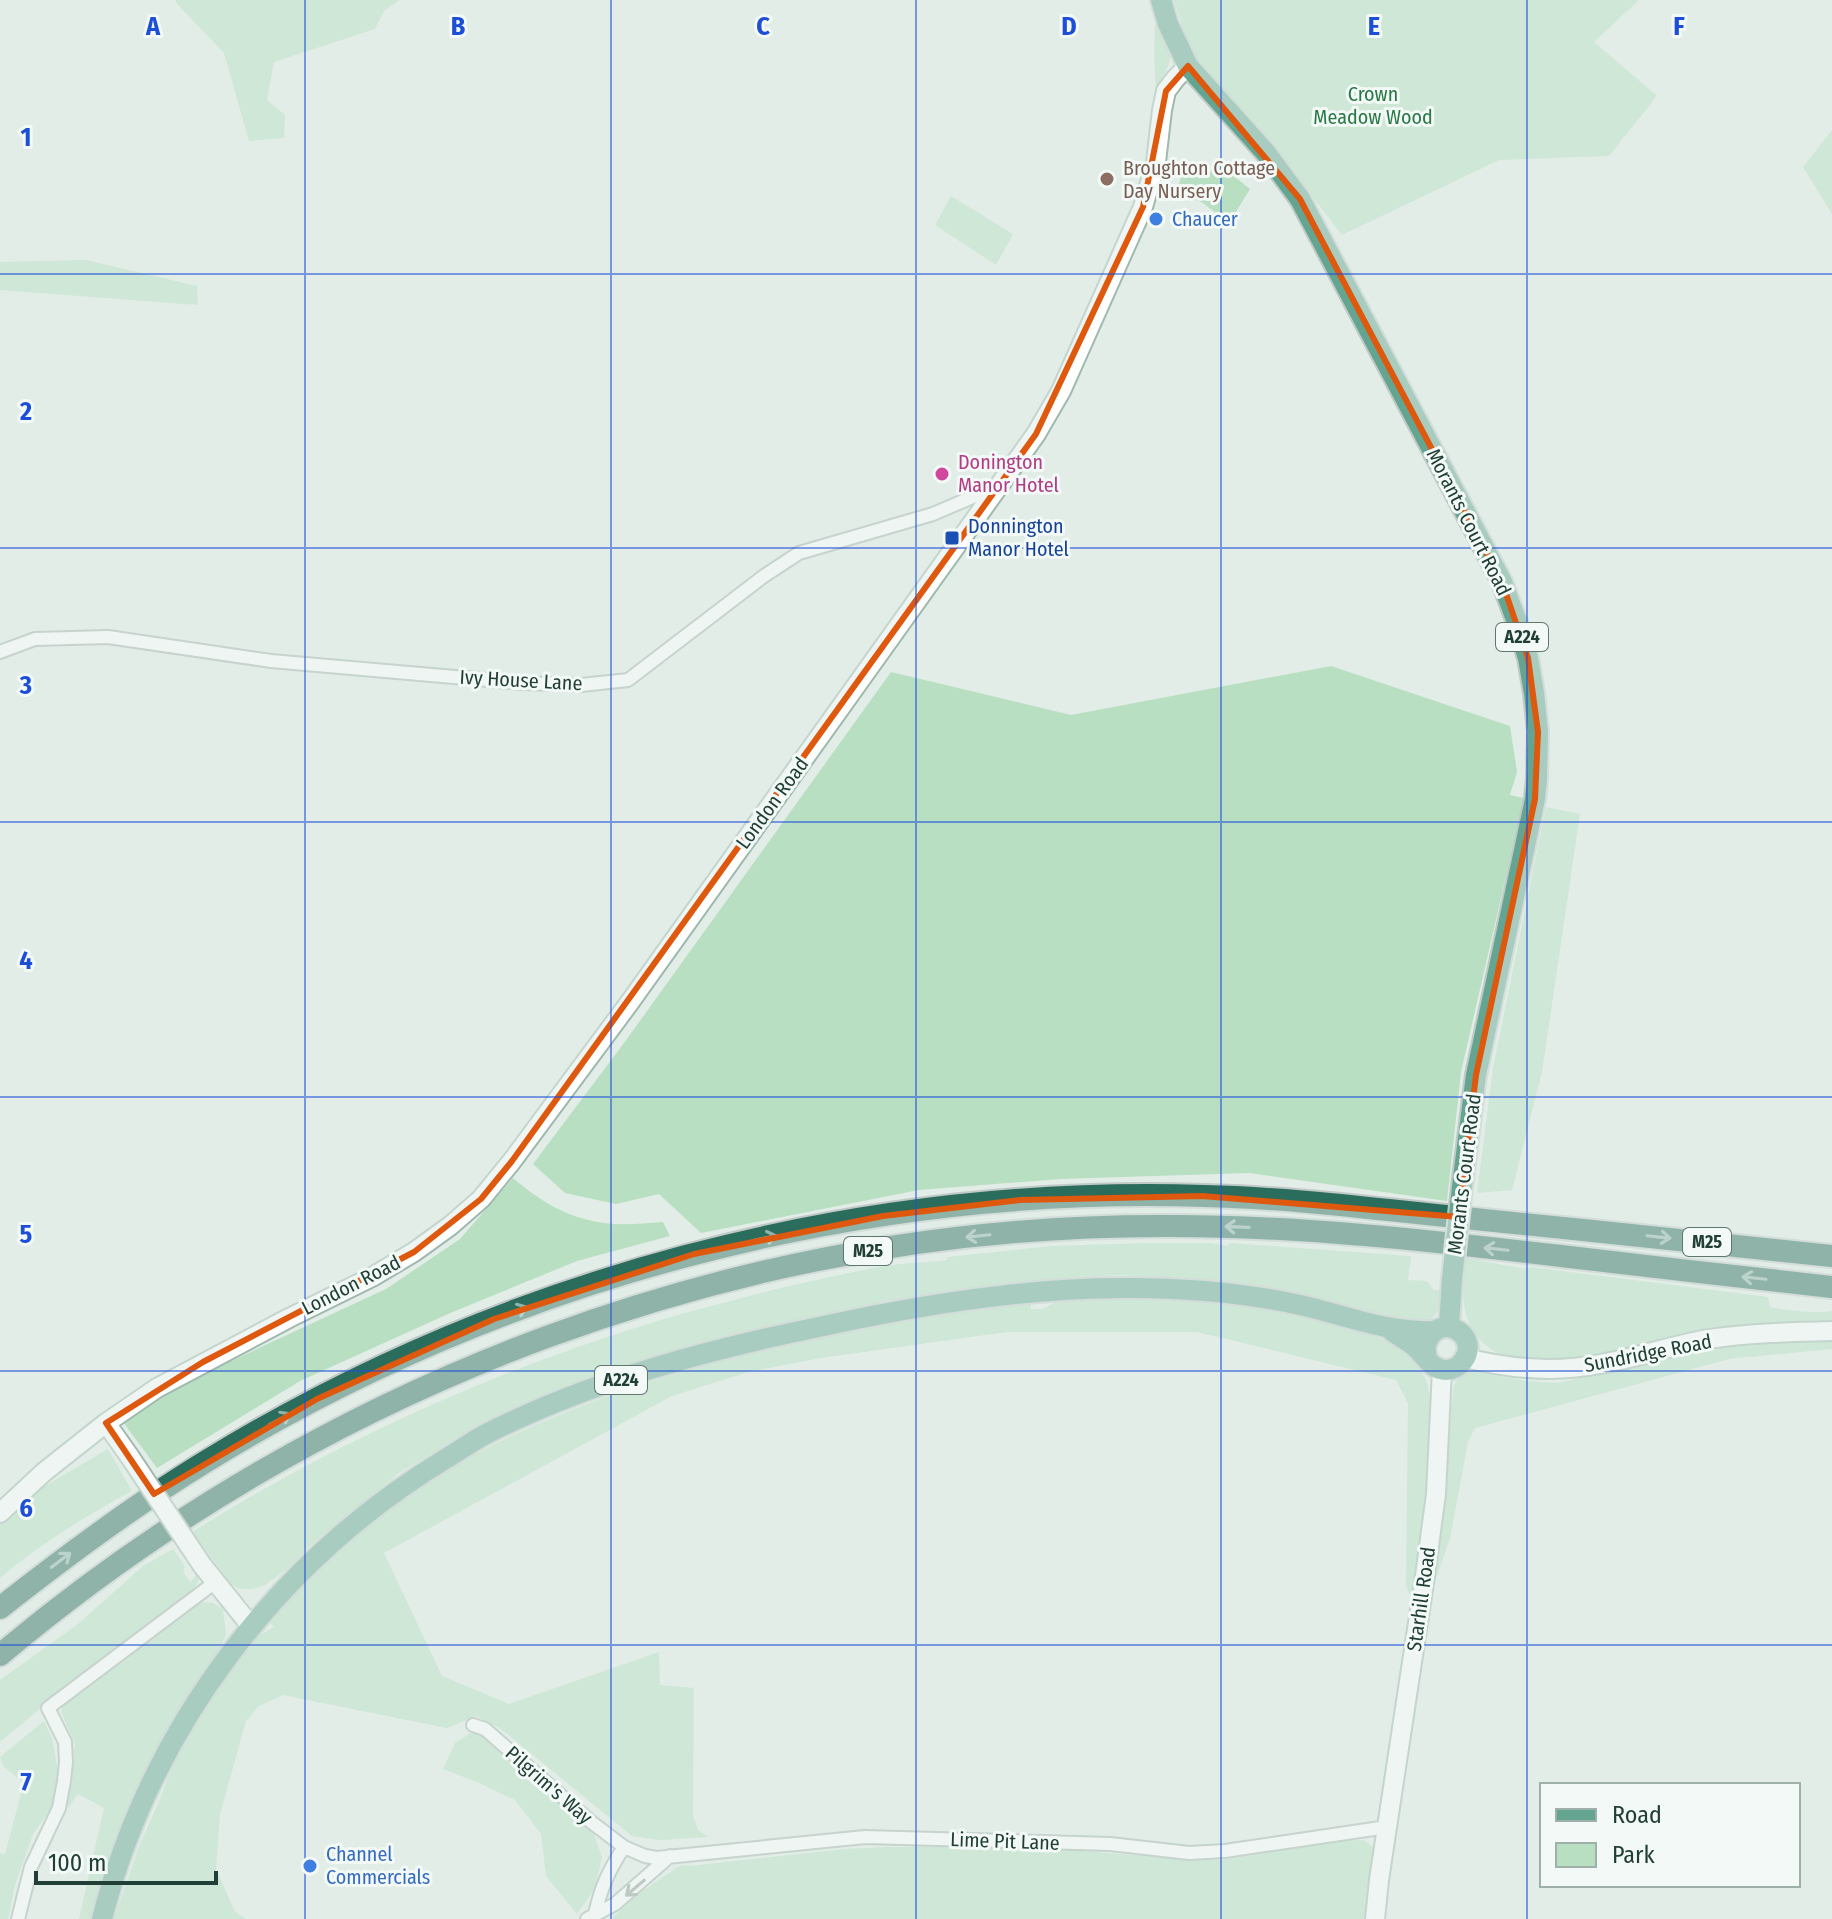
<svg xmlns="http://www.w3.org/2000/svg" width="1832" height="1919" font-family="'Fira Sans Condensed',sans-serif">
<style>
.green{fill:#b9dfc2}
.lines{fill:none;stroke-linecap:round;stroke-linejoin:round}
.street-casing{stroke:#a4b5ae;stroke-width:16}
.secondary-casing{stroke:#9fb9af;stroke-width:22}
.primary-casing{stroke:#c1c9c7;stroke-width:24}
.highway-casing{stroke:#c1c9c7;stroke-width:26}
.street{stroke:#fff;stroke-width:12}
.secondary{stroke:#fff;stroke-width:18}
.primary{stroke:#64a592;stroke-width:20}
.highway{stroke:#2b6d5d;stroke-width:22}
.secondary-bridge-casing{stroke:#9fb9af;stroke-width:22;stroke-linecap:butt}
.primary-bridge-casing{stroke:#c1c9c7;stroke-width:24;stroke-linecap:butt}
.secondary-bridge{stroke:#fff;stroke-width:18}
.primary-bridge{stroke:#64a592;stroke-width:20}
.oneway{stroke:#8fb3aa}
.oneway2{stroke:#909f9a}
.marked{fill:none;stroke:#de580e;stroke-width:6;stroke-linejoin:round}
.grid{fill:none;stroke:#1d4ed8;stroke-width:2;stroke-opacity:0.55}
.education-dot{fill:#8d6e63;stroke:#f3f9f6;stroke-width:3}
.shop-dot{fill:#3f7fe0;stroke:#f3f9f6;stroke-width:3}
.hotel-dot{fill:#d1479c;stroke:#f3f9f6;stroke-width:3}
.transit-dot{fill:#1a4fb4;stroke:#f3f9f6;stroke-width:3}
.labels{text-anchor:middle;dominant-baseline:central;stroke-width:6;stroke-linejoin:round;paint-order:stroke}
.shield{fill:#f3f9f6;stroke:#607770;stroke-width:2}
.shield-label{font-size:18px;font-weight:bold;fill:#213f36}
.park-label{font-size:20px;fill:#297845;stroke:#f3f9f6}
.education-label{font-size:20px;fill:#785e54;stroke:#f3f9f6;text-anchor:start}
.shop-label{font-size:20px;fill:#366cbe;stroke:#f3f9f6;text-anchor:start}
.hotel-label{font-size:20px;fill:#b23c85;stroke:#f3f9f6;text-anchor:start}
.street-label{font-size:20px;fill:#213f36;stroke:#f3f9f6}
.transit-label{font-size:20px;fill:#164399;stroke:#f3f9f6;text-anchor:start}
.grid-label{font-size:26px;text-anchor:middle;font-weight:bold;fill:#1d4ed8;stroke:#f3f9f6;stroke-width:6;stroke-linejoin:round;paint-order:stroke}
</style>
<rect width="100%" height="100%" fill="#e2ede7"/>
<path class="green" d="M175,0H399L384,11L375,29L274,62L267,100L285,115L284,138L249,141L224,53L177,4Z
M1174,0H1639L1594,42L1657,96L1609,156L1499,160L1342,235L1274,147L1232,105L1190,50Z
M1159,22C1175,57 1174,56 1156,91L1154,57L1155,25Z
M1832,130V214L1803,167Z
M1216,160L1237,172L1235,177L1250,189L1229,223L1203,203L1177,192L1184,165L1209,175Z
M951,196L1013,234L996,265L935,225Z
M86,260L197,286L198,305L0,290V262Z
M1331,666L1510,726L1517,772L1510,795L1524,798L1461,1072L1447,1201L1249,1173L1061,1179L919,1190L701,1233L659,1194L616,1204L565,1193L533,1164L624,1043L891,672L1071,715Z
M1546,807L1580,814L1542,1072L1512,1190L1477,1193L1493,1068Z
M513,1178C541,1202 568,1218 604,1223C623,1226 644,1223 663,1222L670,1236L577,1261L448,1314L300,1381L157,1468L123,1422L173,1388L386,1289L460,1239Z
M1150,1243H1209L1228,1246L1229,1243L1411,1256L1408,1280L1427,1281L1434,1290H1442L1439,1311L1430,1320L1416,1325L1380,1314L1273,1288L1222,1281L1121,1275L1065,1278L885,1301L690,1346L579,1382L524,1403L460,1436L399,1473L314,1542L286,1570L265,1585L252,1589H240L232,1585L192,1532C345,1436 511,1363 685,1313C747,1296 810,1280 874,1268C898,1263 923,1263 947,1260L948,1257L1050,1246Z
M1466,1258L1525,1269L1531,1267L1768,1297L1770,1307C1783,1310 1820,1314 1832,1311V1323C1777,1322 1722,1328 1668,1339C1625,1347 1533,1374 1494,1351C1459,1329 1461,1294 1466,1258Z
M1131,1298L1195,1300L1245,1306L1299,1316L1350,1328L1384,1340L1407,1353L1418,1365L1426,1380L1432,1402L1424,1529L1413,1602L1406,1586L1408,1403L1396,1380L1197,1332H1007L821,1358L748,1372L672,1396L384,1553L442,1676L509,1704L659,1652L660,1685L694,1688L693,1816L698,1830L709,1837L659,1840L632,1836L501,1729L476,1716L447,1728L283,1695L259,1706L246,1721L220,1814L216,1869L235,1912L246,1919H114L138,1849L161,1796L184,1737L251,1640L274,1627L268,1621C286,1602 303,1583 322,1564C357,1530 400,1498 442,1473C525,1423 618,1390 710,1364C816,1335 922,1314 1031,1303V1309H1042L1056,1302Z
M1757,1340H1832V1349L1729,1359L1475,1428L1468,1442L1450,1538L1428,1602L1454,1385L1459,1378L1470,1371L1526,1381L1558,1383L1692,1352Z
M108,1449L132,1491C86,1516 40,1544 0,1578V1524L26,1497Z
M173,1549L185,1567L183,1571L190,1582L195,1577L196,1570L199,1580L192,1592L87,1670L0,1742V1680L78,1624L143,1566Z
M201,1602L213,1603L223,1609L226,1634L220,1649L191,1693L152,1764L126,1819L103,1878L93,1919H79L104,1808L78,1794L68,1808L67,1799L75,1745L61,1712L65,1702L163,1630L167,1623Z
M44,1721L52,1738L58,1772L53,1806L33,1834L15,1885L8,1919H0V1853L5,1854L24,1783L4,1767L0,1757Z
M471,1733L483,1735L523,1774L593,1832L602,1857L595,1888L577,1914L546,1876L541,1834L515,1800L477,1782L443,1769L455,1743Z
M1363,1840L1373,1847L1376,1860L1365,1919H613L614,1916L642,1891L681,1865L690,1866L844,1849L887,1847H972L1069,1850L1196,1860H1222L1340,1841Z"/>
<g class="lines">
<defs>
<path id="street" d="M0,652L35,639L108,637L271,661L523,683L581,685L628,680L764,576L799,553L933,514L989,490L995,491
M473,1725L485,1729L590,1821L624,1847L645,1856L657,1858L865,1837L1110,1844L1189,1853L1225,1851L1387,1827
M595,1914C601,1887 609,1870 624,1847
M18,1919L31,1867L59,1808L64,1781L66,1762L65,1742L48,1708L214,1583
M587,1919L615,1904L670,1856"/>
<path id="secondary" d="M1466,1358C1510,1369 1555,1373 1600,1364C1637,1358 1672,1345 1709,1339C1750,1333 1791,1332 1832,1331
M106,1423L130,1457
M0,1513L44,1472L106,1423L157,1388L289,1318L372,1277L414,1252L450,1226L481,1199L512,1161L630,1002L1036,434L1061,391L1143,207L1156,162L1162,110L1166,91L1176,78L1188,66
M202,1565L251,1626
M1375,1919L1379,1880L1424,1583L1436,1494L1442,1370"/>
<path id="primary" d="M1161,0L1168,24L1188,66L1266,153L1300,199L1502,582L1517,622L1528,658L1534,693L1538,732L1537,778L1535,799L1476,1075L1463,1178
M1449,1327L1452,1279
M1392,1331C1399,1336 1406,1340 1413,1345C1422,1352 1429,1366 1440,1369C1460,1375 1477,1349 1462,1334C1443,1316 1418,1337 1428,1360
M102,1919C151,1727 278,1560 447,1458C461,1450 474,1440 488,1433C591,1381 706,1350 819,1327C919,1305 1029,1287 1131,1288C1188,1288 1245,1293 1300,1305C1345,1315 1387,1333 1434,1331"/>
<path id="highway" d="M0,1608C66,1556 133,1506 205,1462C502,1279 856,1185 1204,1196C1298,1198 1391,1211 1484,1220C1600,1232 1716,1243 1832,1256
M0,1655C327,1380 745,1223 1173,1226C1303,1226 1432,1241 1561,1256C1651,1267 1742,1277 1832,1287"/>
</defs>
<use href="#street" class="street-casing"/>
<use href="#secondary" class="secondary-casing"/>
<use href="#primary" class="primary-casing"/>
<use href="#highway" class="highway-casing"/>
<use href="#street" class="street"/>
<use href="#secondary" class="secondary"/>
<use href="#primary" class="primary"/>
<use href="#highway" class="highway"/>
<defs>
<path id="secondary-bridge" d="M130,1457L202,1565"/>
<path id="primary-bridge" d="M1452,1279L1463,1178"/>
</defs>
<use href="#secondary-bridge" class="secondary-bridge-casing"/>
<use href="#primary-bridge" class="primary-bridge-casing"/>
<use href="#secondary-bridge" class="secondary-bridge"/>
<use href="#primary-bridge" class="primary-bridge"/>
</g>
<defs><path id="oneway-shaft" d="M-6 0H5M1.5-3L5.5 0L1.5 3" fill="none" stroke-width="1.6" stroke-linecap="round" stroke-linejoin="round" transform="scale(2)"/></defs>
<g class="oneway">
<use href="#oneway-shaft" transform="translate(1237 1227) rotate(-178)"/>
<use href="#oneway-shaft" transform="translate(978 1236) rotate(174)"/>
<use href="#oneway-shaft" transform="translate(1659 1237) rotate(6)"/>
<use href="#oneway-shaft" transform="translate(765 1238) rotate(-12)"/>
<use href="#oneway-shaft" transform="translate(1496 1249) rotate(-174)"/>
<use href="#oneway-shaft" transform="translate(1754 1278) rotate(-174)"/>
<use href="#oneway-shaft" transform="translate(516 1311) rotate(-21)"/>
<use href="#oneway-shaft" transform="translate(280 1419) rotate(-28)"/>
<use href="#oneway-shaft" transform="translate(61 1560) rotate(-37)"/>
</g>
<use class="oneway2" href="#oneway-shaft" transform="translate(635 1888) rotate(140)"/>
<path d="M0 0H1832V1919H0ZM1188,66L1300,199L1502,582L1528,658L1538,732L1535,799L1476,1075L1459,1217L1202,1196L1020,1200L883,1216L694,1254L494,1319L317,1399L154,1494L106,1423L203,1362L414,1252L481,1199L512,1161L1036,434L1143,207L1166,91Z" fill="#e2ede7" fill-opacity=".55" fill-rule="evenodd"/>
<path class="marked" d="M1188,66L1300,199L1502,582L1528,658L1538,732L1535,799L1476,1075L1459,1217L1202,1196L1020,1200L883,1216L694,1254L494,1319L317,1399L154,1494L106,1423L203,1362L414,1252L481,1199L512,1161L1036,434L1143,207L1166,91Z"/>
<path class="grid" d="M305,0V1919M611,0V1919M916,0V1919M1221,0V1919M1527,0V1919M0,274H1832M0,548H1832M0,822H1832M0,1097H1832M0,1371H1832M0,1645H1832"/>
<circle class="education-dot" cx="1107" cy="179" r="8"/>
<g class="shop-dot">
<circle cx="1156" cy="219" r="8"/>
<circle cx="310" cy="1866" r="8"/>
</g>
<circle class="hotel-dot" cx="942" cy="474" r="8"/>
<rect class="transit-dot" x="944" y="530" width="16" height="16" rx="4"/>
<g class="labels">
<g class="shield">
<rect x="1496" y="623" width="52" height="28" rx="6"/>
<rect x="1683" y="1228" width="48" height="28" rx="6"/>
<rect x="844" y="1237" width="48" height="28" rx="6"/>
<rect x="595" y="1366" width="52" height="28" rx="6"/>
</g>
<g class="shield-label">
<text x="1522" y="637">A224</text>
<text x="1707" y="1242">M25</text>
<text x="868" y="1251">M25</text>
<text x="621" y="1380">A224</text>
</g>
<g class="park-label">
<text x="1373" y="94">Crown<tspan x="1373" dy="23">Meadow Wood</tspan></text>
</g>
<g class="education-label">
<text x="1123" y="168">Broughton Cottage<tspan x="1123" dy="23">Day Nursery</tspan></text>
</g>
<g class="shop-label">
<text x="1172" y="219">Chaucer</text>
<text x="326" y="1854">Channel<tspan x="326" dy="23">Commercials</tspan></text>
</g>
<g class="hotel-label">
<text x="958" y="462">Donington<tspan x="958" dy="23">Manor Hotel</tspan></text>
</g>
<g class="street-label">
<text transform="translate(1469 522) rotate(63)">Morants Court Road</text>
<text transform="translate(521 680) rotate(3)">Ivy House Lane</text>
<text transform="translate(772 803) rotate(-54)">London Road</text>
<text transform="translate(1464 1174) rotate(-83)">Morants Court Road</text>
<text transform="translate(351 1285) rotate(-27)">London Road</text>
<text transform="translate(1648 1353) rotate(-11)">Sundridge Road</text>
<text transform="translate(1421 1599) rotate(-82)">Starhill Road</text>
<text transform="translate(549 1785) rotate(41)">Pilgrim's Way</text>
<text transform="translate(1005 1841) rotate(2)">Lime Pit Lane</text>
</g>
<g class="transit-label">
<text x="968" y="526">Donnington<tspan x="968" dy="23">Manor Hotel</tspan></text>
</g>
</g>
<g class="grid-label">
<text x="153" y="35">A</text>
<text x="458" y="35">B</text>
<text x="763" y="35">C</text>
<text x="1069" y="35">D</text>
<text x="1374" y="35">E</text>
<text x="1679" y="35">F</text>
<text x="26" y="146">1</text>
<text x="26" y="420">2</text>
<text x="26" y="694">3</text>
<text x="26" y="969">4</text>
<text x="26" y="1243">5</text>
<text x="26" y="1517">6</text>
<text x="26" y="1791">7</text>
</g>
<rect x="1540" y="1783" width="260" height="104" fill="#f3f9f6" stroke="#9fafa9" stroke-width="2"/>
<rect x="1556" y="1809" width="40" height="12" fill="#64a592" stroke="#9fafa9" stroke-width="2"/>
<text x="1612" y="1823" font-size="24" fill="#213f36">Road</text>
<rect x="1556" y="1843" width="40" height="24" fill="#b9dfc2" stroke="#9fafa9" stroke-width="2"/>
<text x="1612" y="1863" font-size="24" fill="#213f36">Park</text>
<path d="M36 1871v12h180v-12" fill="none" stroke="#213f36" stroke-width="4"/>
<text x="48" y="1871" font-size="24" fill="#213f36" stroke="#f3f9f6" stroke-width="6" paint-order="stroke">100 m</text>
</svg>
